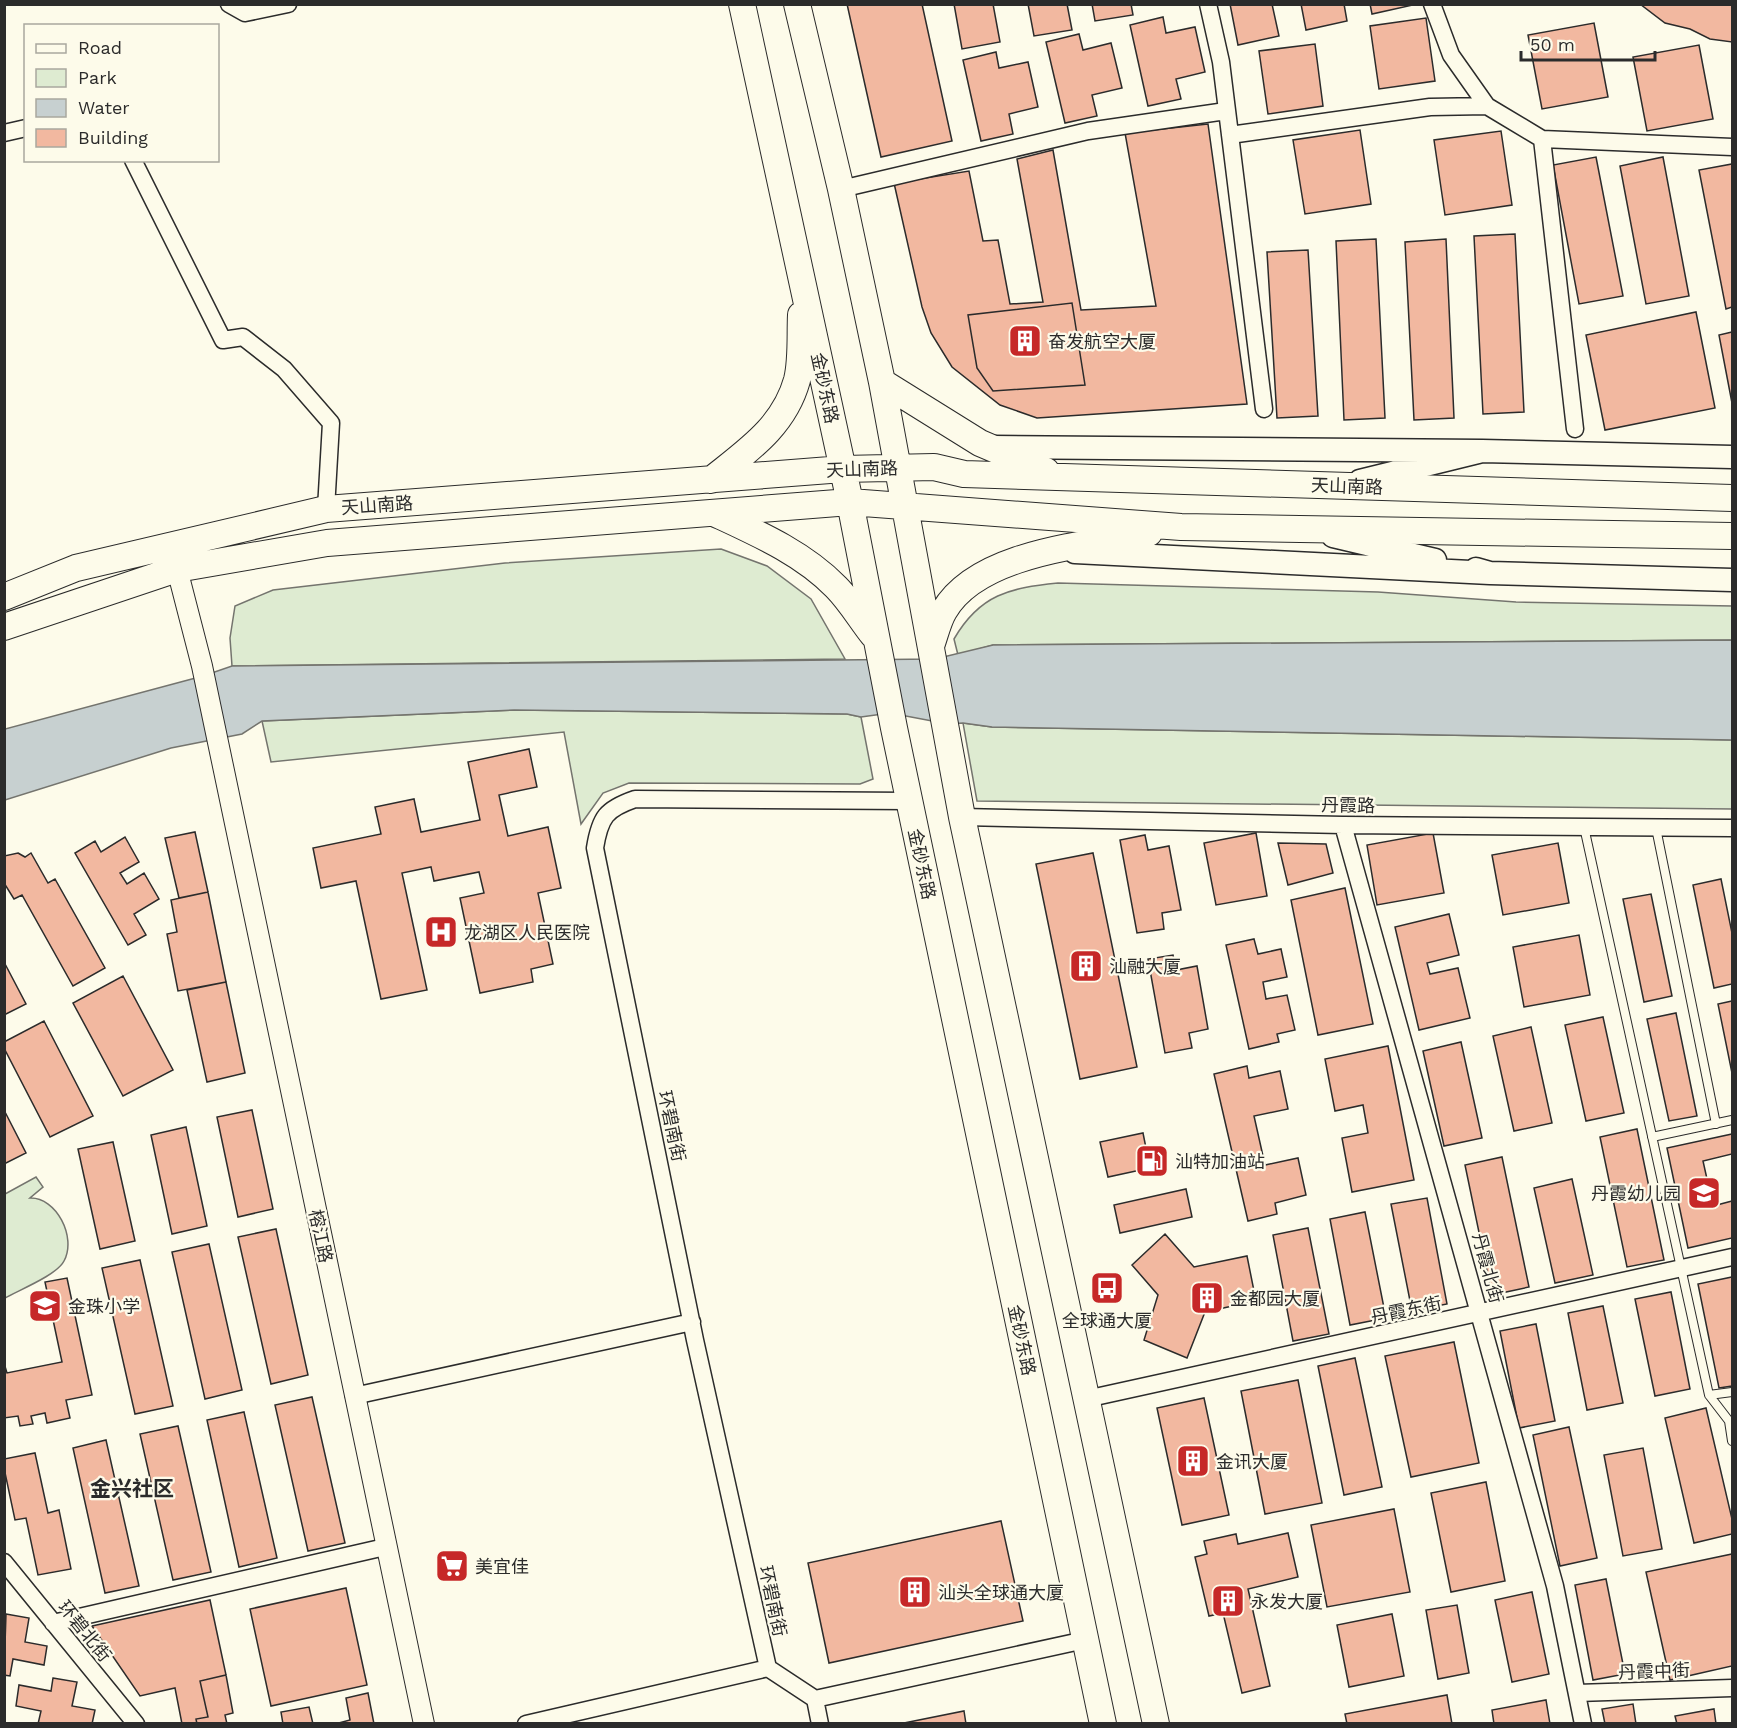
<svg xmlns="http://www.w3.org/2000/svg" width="1737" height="1728" font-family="'Work Sans','Noto Sans SC',sans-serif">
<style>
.green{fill:#deebd1;stroke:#74746e;stroke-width:1.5}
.water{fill:#c7d0d0;stroke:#74746e;stroke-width:1.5}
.building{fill:#f2b8a0;stroke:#2b2b2b;stroke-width:1.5}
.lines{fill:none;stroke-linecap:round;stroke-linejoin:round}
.service-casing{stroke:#2b2b2b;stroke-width:10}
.minor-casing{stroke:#2b2b2b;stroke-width:19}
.tertiary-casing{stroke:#2b2b2b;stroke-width:22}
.secondary-casing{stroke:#2b2b2b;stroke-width:25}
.primary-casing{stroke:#2b2b2b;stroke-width:28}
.service{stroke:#fdfbea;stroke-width:8}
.minor{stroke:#fdfbea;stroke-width:16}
.tertiary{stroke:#fdfbea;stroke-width:20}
.secondary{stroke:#fdfbea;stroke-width:22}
.primary{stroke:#fdfbea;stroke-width:26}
.labels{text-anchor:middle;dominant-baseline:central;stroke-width:4.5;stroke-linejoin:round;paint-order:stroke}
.poi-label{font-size:18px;fill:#2b2b2b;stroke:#fdfbea;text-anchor:start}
.street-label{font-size:18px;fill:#2b2b2b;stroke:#fdfbea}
.quarter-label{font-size:21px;font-weight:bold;fill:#2b2b2b;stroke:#fdfbea}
</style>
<rect width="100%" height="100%" fill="#fdfbea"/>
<path class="green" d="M721,549L767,566L811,599L845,659L232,666L230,638L235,606L273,590L505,563Z
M1058,583L1378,592L1516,602L1732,606V640L993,645L958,655L954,639C980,594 1010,588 1058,583Z
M514,710L847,714L861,717L873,779L860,784L629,783L603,793L581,824L564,732L271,762L262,721Z
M963,723L992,727L1732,740V809L977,801Z
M36,1177L43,1187L30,1198C56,1197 77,1237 64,1261C57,1275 19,1290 5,1298V1194Z"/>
<path class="water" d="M1732,640V740L992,727L963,723L948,724L890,713L861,717L847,714L514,710L262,721L242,734L171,748L5,800V729L203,676L232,666L935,659L993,645Z"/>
<path class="building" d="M847,4H922L952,141L881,157Z
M954,4H993L1000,42L962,49Z
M1028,4H1067L1072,30L1034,36Z
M1092,4H1131L1133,15L1095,21Z
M1230,4H1272L1279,36L1238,45Z
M1301,4H1344L1347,21L1306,30Z
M1370,4H1413V5L1372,14Z
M1640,4H1732V42L1710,39L1690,29L1665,23Z
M1163,17L1166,33L1195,27L1205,72L1176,79L1181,99L1148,106L1130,25Z
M1426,18L1435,81L1379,89L1370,26Z
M1594,23L1608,97L1542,109L1528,35Z
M1079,34L1083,50L1111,43L1122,88L1092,95L1097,116L1065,123L1046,42Z
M1315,44L1323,106L1268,114L1259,51Z
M1699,45L1713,119L1647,131L1633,57Z
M996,52L999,68L1028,62L1038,107L1009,114L1013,134L981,141L963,60Z
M1208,124L1247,404L1037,418L1000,405L952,367L931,333L922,307L894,183L969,171L983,241L998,240L1010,304L1043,302L1017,159L1053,150L1081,310L1156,306L1125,133Z
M1360,130L1371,204L1305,214L1293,140Z
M1501,131L1512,205L1445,215L1434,140Z
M1596,157L1623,296L1579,304L1553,165Z
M1663,157L1689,296L1646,304L1620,166Z
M1732,164V307L1726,309L1699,170Z
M1515,234L1524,412L1483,414L1474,236Z
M1376,239L1385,418L1344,420L1336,241Z
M1446,239L1454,418L1414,420L1405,242Z
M1308,250L1318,416L1277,418L1267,252Z
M1072,303L1085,385L993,391L977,368L968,315Z
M1696,312L1715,408L1605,430L1586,335Z
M1732,332V403L1719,335Z
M529,749L537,787L499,795L508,836L548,827L561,888L538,893L553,964L531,969L533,982L480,993L460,898L484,893L479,872L434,881L431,867L402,873L427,990L381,999L356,881L321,888L313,848L381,834L375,807L414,799L421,832L480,820L468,762Z
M195,832L208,892L179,898L165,838Z
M1256,833L1267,896L1216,905L1204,843Z
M1433,833L1444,893L1377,905L1367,845Z
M1145,835L1148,850L1169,846L1181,910L1162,913L1164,929L1137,933L1120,840Z
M125,837L139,862L120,873L127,884L144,873L159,899L134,914L146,935L128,945L75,853L95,841L101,852Z
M1278,843L1326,844L1333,873L1288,885Z
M1558,843L1569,903L1503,915L1492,855Z
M18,853L25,857L31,853L48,883L55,879L105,968L73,986L22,895L14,899L4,883V856Z
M1093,853L1137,1067L1080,1079L1036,864Z
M1721,879L1732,933V984L1714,988L1693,885Z
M1345,888L1373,1024L1318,1035L1291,900Z
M208,892L226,982L178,991L167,934L177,932L171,900Z
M1651,894L1672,996L1644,1002L1623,899Z
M1449,914L1459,955L1427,963L1430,974L1458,968L1470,1018L1419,1030L1395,927Z
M1579,935L1590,995L1524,1007L1513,947Z
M1254,939L1258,954L1281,949L1287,977L1263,982L1266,999L1287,995L1295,1030L1277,1034L1279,1042L1249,1049L1226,945Z
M1173,955L1176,970L1197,966L1208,1029L1189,1033L1192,1048L1165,1053L1148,959Z
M4,962L26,1004L4,1015Z
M123,976L173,1070L123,1096L73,1003Z
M226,982L245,1073L207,1082L187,990Z
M1732,1001V1073L1718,1004Z
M1676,1013L1697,1116L1669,1121L1647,1019Z
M1603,1017L1624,1113L1586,1121L1565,1025Z
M44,1021L93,1116L50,1137L4,1048V1042Z
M1531,1027L1552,1123L1514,1131L1493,1036Z
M1461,1042L1482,1138L1444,1146L1423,1051Z
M1388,1046L1414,1180L1352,1192L1342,1138L1368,1133L1363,1105L1335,1111L1325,1059Z
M1247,1066L1249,1078L1280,1071L1288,1109L1254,1116L1265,1165L1298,1158L1306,1195L1275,1203L1277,1214L1248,1221L1214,1074Z
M4,1110L26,1153L4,1164Z
M252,1110L273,1209L238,1217L217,1117Z
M186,1127L207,1226L172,1234L151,1135Z
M1637,1129L1664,1260L1627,1267L1600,1137Z
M1143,1133L1150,1168L1108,1177L1100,1142Z
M1732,1134V1154L1703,1161L1713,1206L1732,1201V1238L1688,1248L1667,1148Z
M113,1142L135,1241L100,1249L78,1149Z
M1502,1157L1529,1287L1492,1295L1465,1165Z
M1572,1179L1593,1275L1555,1283L1534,1188Z
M1186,1189L1192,1217L1120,1233L1114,1205Z
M1427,1198L1447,1304L1412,1311L1391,1204Z
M1365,1212L1386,1318L1350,1325L1330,1219Z
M1308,1228L1329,1334L1293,1341L1273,1235Z
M276,1229L308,1375L271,1384L238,1237Z
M1165,1234L1194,1267L1247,1256L1256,1301L1205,1312L1187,1358L1144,1340L1158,1295L1132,1265Z
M209,1244L242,1390L205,1399L172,1252Z
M140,1260L173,1406L135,1414L102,1268Z
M1732,1277V1386L1719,1388L1698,1284Z
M67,1278L92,1395L66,1400L70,1418L47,1423L45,1413L31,1416L33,1424L20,1426L18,1416L4,1418V1363L7,1373L62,1362L45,1282Z
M1671,1292L1690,1389L1655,1396L1635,1299Z
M1603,1306L1623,1403L1587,1410L1568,1313Z
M1536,1324L1555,1421L1519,1428L1500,1331Z
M1454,1342L1479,1463L1411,1477L1385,1356Z
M1355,1358L1382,1487L1344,1495L1318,1366Z
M1298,1380L1322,1503L1265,1514L1241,1391Z
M312,1397L345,1543L308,1551L275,1405Z
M1204,1398L1229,1515L1182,1525L1157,1408Z
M1706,1408L1732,1519V1534L1694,1543L1665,1418Z
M244,1412L277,1558L239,1567L207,1420Z
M178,1426L211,1572L173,1580L140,1434Z
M1569,1427L1597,1558L1560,1566L1533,1435Z
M106,1440L139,1586L105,1593L73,1448Z
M1643,1448L1662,1549L1623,1556L1604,1455Z
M35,1453L48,1513L59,1510L71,1569L38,1575L26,1518L15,1520L4,1468V1459Z
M1486,1482L1505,1581L1451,1592L1431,1493Z
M1394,1509L1410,1592L1327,1607L1311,1525Z
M1001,1521L1023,1621L829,1663L808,1563Z
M1288,1533L1298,1577L1248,1589L1270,1686L1242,1693L1223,1613L1209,1616L1195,1557L1207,1554L1204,1541L1236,1534L1238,1544Z
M1732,1554V1666L1670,1680L1646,1572Z
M1606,1579L1625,1674L1593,1680L1575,1585Z
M346,1588L367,1685L271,1706L250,1609Z
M1532,1592L1549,1674L1512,1682L1495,1600Z
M210,1600L226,1675L200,1681L208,1717L196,1719L197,1724H182L175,1688L140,1696L92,1626Z
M1457,1605L1469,1673L1438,1679L1426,1610Z
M6,1614L29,1618L25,1642L47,1646L44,1665L13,1659L10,1676L4,1675Z
M1392,1614L1404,1676L1349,1687L1337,1625Z
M226,1675L233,1713L225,1715L227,1724H197L196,1719L208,1717L200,1681Z
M53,1678L77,1682L72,1706L95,1710L92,1724H38L41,1711L16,1706L19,1685L51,1691Z
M368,1693L374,1724H335L350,1720L346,1698Z
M1447,1695L1452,1724H1347L1345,1714Z
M1546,1700L1550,1724H1494L1492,1710Z
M1633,1704L1636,1724H1605L1602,1709Z
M309,1707L313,1724H283L281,1712Z
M1714,1709L1716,1724H1677L1675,1716Z
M964,1711L966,1724H899Z"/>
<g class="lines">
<defs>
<path id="service" d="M1584,827L1709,1395L1729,1421L1732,1441
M1656,828L1716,1124
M1652,1137L1732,1120
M1709,1395L1732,1392"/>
<path id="minor" d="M229,4L245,13L288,4
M1208,4L1221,62L1264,409
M1432,4L1451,55L1487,106
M4,133L26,128
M1230,135L1430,107L1487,106L1542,139L1732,147
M1542,139L1575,429
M133,160L223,340L243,337L284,369L331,423L326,509
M841,189L1088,131L1226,111
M962,817L1343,825L1732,828
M1343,825L1555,1586L1583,1724
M354,1396L692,1322
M1086,1399L1732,1257
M4,1562L136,1724
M53,1623L385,1547
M1577,1693L1732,1688
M815,1699L1085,1640
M526,1724L768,1668
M820,1724L815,1699L768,1668L695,1340L595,848C600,817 606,809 635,799L909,801"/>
<path id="tertiary" d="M177,569L202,666L424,1724"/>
<path id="secondary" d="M992,447L1482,451
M1360,481L1482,451L1732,457
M1333,536L1435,560
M1075,552L1490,573
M1476,569L1490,573L1732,580"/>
<path id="primary" d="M742,4L850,502L894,728L1103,1724
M797,4L841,189L882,382L962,817L1156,1724
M882,382L980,443L1046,471
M711,480C747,451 784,427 797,380C802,360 800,335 801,315
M714,513C757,533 803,553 836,587C850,601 861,620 873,635
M4,597L76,568L326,509L843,469L934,467L964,474L1732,498
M4,627L177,569L327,543L850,502L1181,527L1732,536
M931,646C935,635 938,621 944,611C978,552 1087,545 1149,533"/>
</defs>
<use href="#service" class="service-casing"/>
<use href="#minor" class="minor-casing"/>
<use href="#tertiary" class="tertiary-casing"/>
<use href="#secondary" class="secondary-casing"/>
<use href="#primary" class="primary-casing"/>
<use href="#service" class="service"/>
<use href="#minor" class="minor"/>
<use href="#tertiary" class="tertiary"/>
<use href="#secondary" class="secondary"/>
<use href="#primary" class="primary"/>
</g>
<defs>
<symbol id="building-square" viewBox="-11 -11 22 22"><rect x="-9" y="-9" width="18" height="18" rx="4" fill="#c62828" stroke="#fdfbea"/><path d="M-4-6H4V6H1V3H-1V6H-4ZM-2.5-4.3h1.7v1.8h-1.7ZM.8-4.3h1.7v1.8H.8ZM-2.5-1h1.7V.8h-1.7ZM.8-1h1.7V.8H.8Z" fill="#fff"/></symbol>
<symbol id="hospital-square" viewBox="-11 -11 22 22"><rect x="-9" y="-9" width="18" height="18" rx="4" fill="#c62828" stroke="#fdfbea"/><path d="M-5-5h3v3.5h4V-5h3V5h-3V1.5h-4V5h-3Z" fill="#fff"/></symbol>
<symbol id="fuel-square" viewBox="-11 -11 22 22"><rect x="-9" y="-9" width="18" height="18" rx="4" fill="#c62828" stroke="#fdfbea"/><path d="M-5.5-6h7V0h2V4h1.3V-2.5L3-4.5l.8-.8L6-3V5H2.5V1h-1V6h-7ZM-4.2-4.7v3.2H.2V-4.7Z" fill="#fff"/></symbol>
<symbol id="school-square" viewBox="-11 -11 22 22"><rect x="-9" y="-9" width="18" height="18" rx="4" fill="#c62828" stroke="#fdfbea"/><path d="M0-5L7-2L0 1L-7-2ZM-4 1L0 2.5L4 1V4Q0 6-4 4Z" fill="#fff"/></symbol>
<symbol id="bus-square" viewBox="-11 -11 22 22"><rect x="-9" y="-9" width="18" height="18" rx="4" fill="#c62828" stroke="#fdfbea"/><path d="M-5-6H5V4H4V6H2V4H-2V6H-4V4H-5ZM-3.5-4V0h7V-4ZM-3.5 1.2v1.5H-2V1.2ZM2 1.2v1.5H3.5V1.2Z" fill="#fff"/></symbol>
<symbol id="supermarket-square" viewBox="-11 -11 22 22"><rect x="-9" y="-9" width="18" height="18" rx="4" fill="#c62828" stroke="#fdfbea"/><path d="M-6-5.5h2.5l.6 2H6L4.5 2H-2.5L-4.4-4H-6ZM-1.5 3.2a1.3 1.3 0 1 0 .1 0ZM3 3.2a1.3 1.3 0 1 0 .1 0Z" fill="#fff"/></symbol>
</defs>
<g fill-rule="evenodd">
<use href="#building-square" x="1006" y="322" width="38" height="38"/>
<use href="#hospital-square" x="422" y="913" width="38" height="38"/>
<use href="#building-square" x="1067" y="947" width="38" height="38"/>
<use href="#fuel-square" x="1133" y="1142" width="38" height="38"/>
<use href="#school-square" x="1685" y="1174" width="38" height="38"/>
<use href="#bus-square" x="1088" y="1269" width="38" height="38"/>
<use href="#building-square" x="1188" y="1279" width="38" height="38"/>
<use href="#school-square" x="26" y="1287" width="38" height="38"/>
<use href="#building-square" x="1174" y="1442" width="38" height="38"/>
<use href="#supermarket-square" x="433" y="1547" width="38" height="38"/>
<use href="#building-square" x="896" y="1573" width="38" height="38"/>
<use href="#building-square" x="1209" y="1582" width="38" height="38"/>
</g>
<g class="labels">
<g class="poi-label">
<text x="1048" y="341">奋发航空大厦</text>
<text x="464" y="932">龙湖区人民医院</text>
<text x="1109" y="966">汕融大厦</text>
<text x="1175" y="1161">汕特加油站</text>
<text x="1681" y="1193" text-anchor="end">丹霞幼儿园</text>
<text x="1230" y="1298">金都园大厦</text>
<text x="68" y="1306">金珠小学</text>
<text x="1107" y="1320" text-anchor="middle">全球通大厦</text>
<text x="1216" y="1461">金讯大厦</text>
<text x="475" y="1566">美宜佳</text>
<text x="938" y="1592">汕头全球通大厦</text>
<text x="1251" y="1601">永发大厦</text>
</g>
<g class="street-label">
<text transform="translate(825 388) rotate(78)">金砂东路</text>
<text transform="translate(862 469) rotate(-2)">天山南路</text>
<text transform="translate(1347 486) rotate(2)">天山南路</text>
<text transform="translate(377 505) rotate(-4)">天山南路</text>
<text transform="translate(1348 805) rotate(1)">丹霞路</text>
<text transform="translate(922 864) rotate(78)">金砂东路</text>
<text transform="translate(672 1126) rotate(78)">环碧南街</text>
<text transform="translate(321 1236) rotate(78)">榕江路</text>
<text transform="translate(1488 1268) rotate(75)">丹霞北街</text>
<text transform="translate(1406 1310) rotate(-12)">丹霞东街</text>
<text transform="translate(1022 1340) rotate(78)">金砂东路</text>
<text transform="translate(773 1601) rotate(78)">环碧南街</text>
<text transform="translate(85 1631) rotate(51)">环碧北街</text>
<text transform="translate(1654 1671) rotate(-2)">丹霞中街</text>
</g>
<g class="quarter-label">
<text x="132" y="1488">金兴社区</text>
</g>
</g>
<rect width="1737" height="1728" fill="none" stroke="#2b2b2b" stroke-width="12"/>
<rect x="24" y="24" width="195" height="138" fill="#fdfbea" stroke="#a9a89e" stroke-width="1.5"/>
<rect x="36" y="44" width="30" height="9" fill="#fdfbea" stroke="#a9a89e" stroke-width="1.5"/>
<text x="78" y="54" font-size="18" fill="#2b2b2b">Road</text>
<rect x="36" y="69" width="30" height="18" fill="#deebd1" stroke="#a9a89e" stroke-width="1.5"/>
<text x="78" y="84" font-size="18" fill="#2b2b2b">Park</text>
<rect x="36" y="99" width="30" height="18" fill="#c7d0d0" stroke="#a9a89e" stroke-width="1.5"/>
<text x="78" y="114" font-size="18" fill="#2b2b2b">Water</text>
<rect x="36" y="129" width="30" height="18" fill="#f2b8a0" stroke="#a9a89e" stroke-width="1.5"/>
<text x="78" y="144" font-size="18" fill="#2b2b2b">Building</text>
<path d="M1521 51v9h134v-9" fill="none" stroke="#2b2b2b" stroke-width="3"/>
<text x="1530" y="51" font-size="18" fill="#2b2b2b" stroke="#fdfbea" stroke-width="4.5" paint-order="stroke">50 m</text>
</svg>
